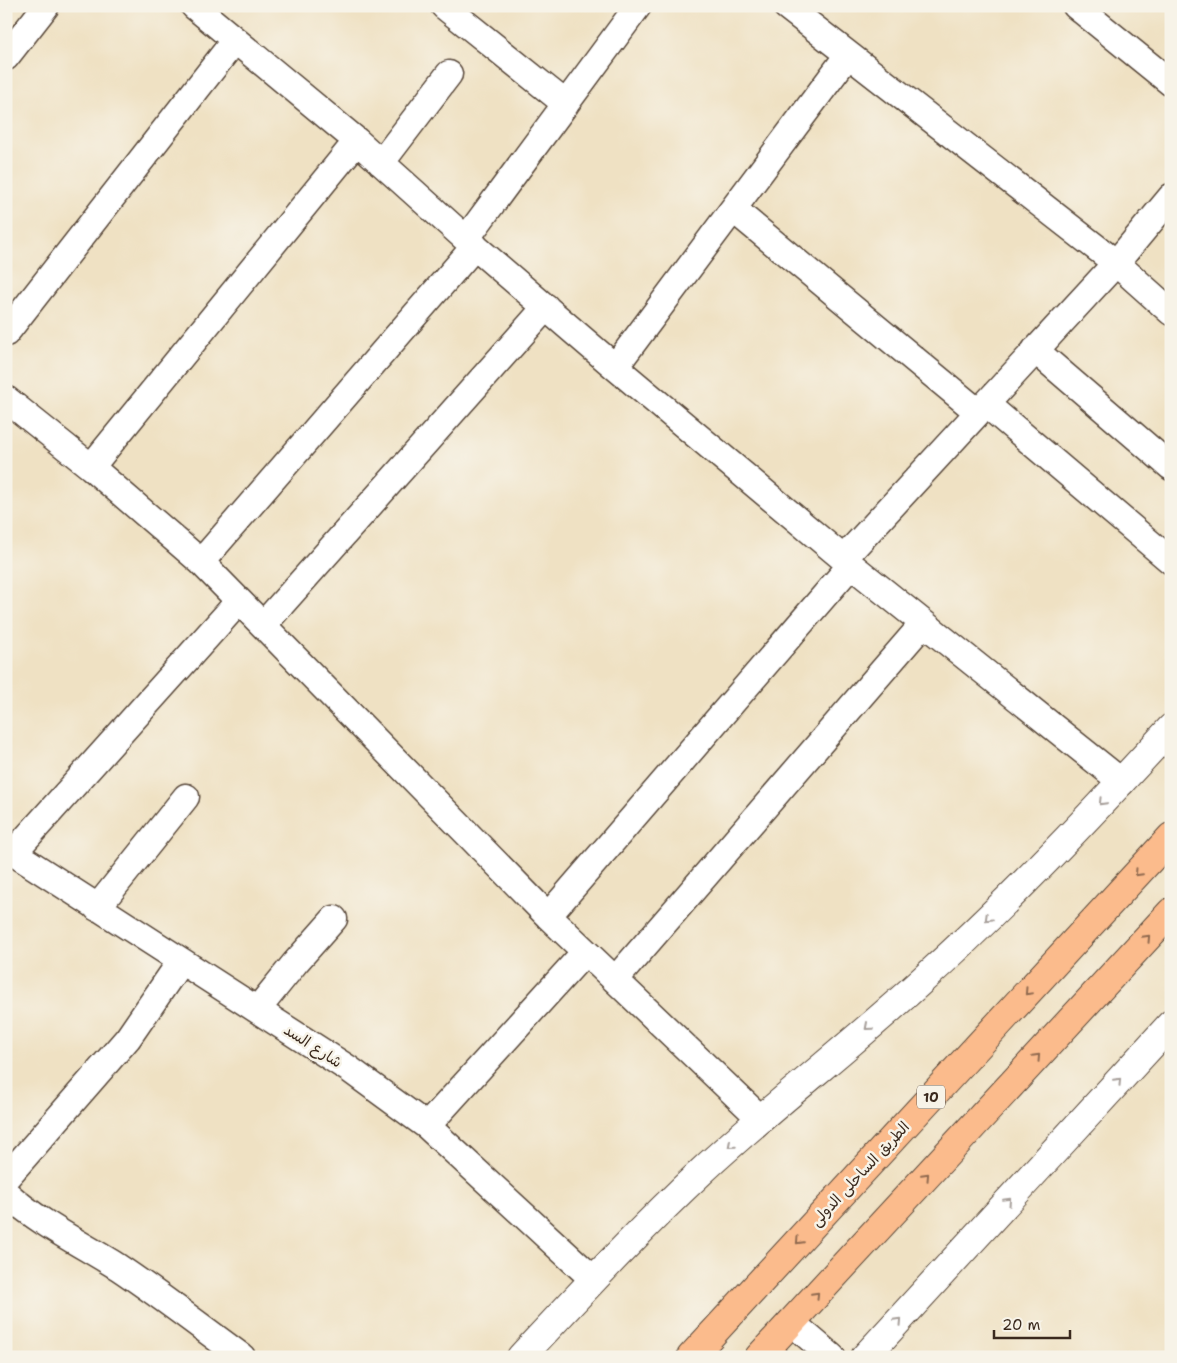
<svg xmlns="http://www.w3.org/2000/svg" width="1177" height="1363" font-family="'Shantell Sans','Playpen Sans Arabic',sans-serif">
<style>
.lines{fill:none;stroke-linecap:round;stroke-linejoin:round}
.minor-casing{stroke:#564537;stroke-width:29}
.tertiary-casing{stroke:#564537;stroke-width:30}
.trunk-casing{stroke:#564537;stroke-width:30}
.minor{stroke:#fff;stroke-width:26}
.tertiary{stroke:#fff;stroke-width:28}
.trunk{stroke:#fbbb8c;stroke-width:28}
.oneway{stroke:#a79f9a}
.oneway2{stroke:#916b50}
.labels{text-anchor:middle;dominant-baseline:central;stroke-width:5;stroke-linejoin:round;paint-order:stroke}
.shield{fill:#f7f3e8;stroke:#73665b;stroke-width:1}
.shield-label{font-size:14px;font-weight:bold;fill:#3b2a1e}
.street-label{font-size:15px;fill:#3b2a1e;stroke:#f7f3e8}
</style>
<rect width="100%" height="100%" fill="#f7f3e8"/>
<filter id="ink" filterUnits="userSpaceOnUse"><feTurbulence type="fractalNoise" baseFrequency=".02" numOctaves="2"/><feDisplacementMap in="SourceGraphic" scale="10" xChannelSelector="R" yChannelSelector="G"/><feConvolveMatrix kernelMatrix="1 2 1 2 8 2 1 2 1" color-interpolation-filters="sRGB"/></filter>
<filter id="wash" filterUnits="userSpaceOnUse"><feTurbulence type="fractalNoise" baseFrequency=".0096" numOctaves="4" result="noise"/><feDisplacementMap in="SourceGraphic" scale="20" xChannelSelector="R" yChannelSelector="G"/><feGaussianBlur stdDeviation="1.12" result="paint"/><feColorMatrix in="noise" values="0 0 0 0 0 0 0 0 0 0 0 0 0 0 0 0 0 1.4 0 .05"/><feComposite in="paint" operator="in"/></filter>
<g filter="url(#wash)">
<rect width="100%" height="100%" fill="#efe1c3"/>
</g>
<g filter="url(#ink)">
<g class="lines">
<defs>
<path id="minor" d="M194,6L357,141L466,239L615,367L851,565L1122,782
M444,6L566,104
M786,6L1116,263L1171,312
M1076,6L1171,83
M6,57L46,6
M381,163L449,74
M733,209L978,412
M466,239L638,6
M6,333L235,40
M1035,350L1171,467
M615,367L848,55
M6,399L91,467L201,562L548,916L761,1119
M986,404L1171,561
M91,467L357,141
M844,558L1116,263L1171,197
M201,562L475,246
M263,625L546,307
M6,848L349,1069L427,1126L593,1279
M13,853L239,601
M97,908L186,797
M548,916L851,565
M615,980L923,624
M257,1010L295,963L334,919
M427,1126L585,952
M6,1178L128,1038L181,961
M6,1193C40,1224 80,1243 118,1267C160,1295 201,1327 242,1357
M791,1322L832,1357"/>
<path id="tertiary" d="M521,1357C580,1294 639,1230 702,1171C772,1106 848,1048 918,984C1007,904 1090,816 1171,728
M865,1357L1171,1024"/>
<path id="trunk" d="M691,1357L1171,837
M759,1357L1171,912"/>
</defs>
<use href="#minor" class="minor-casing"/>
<use href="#tertiary" class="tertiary-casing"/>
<use href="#trunk" class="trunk-casing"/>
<use href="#minor" class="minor"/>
<use href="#tertiary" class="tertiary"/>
<use href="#trunk" class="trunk"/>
</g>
<defs><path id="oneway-chevron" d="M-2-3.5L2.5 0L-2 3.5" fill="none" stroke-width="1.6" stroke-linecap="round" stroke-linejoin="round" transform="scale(1.25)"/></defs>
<g class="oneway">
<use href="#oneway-chevron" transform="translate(1102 802) rotate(134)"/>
<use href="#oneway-chevron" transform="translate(988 918) rotate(136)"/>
<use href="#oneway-chevron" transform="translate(868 1027) rotate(139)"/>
<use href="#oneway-chevron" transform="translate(1118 1081) rotate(-47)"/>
<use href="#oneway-chevron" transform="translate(731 1145) rotate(139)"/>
<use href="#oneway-chevron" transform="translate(1008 1201) rotate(-47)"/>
<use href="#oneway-chevron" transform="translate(898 1321) rotate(-47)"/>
</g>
<g class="oneway2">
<use href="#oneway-chevron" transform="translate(1138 873) rotate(133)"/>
<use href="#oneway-chevron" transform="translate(1147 938) rotate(-47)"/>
<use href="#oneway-chevron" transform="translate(1028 992) rotate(133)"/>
<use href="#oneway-chevron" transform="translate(1037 1057) rotate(-47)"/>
<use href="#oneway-chevron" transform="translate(926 1176) rotate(-47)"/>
<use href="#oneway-chevron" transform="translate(799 1241) rotate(133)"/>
<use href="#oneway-chevron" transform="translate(816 1295) rotate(-47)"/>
</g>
</g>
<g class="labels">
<rect class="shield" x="917" y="1085.5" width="28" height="23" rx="4"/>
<g class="shield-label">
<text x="931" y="1097">10</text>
</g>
<g class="street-label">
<text transform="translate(313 1046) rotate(33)">شارع السد</text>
<text transform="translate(860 1174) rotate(-47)">الطريق الساحلى الدولى</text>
</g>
</g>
<rect width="1177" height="1363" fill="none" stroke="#f7f3e8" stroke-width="25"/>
<path d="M994 1330v8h76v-8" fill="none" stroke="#3b2a1e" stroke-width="2.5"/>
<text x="1002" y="1330" font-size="15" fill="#3b2a1e" stroke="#f7f3e8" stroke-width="4" paint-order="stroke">20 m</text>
</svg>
